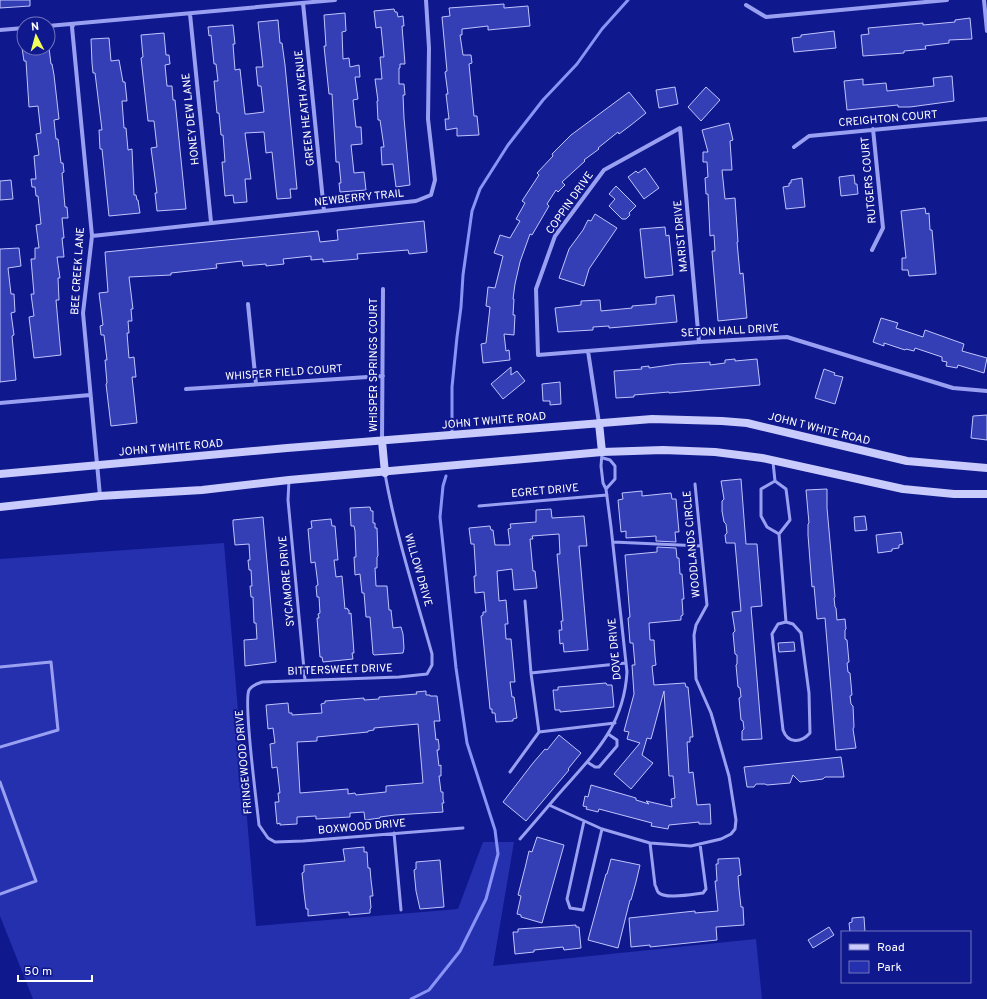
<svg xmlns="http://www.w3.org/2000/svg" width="987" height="999" font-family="Overpass,sans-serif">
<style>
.green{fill:#2530af}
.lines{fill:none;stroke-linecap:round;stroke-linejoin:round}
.stream{stroke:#8a94f6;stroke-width:3}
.building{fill:#343eb5;stroke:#c0c5fd;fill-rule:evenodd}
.lane{stroke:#99a0f2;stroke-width:3}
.street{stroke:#99a0f2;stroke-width:4}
.secondary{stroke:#c8cbfc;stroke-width:8}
.labels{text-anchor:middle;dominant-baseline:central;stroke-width:4;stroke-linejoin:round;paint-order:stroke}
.street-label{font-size:11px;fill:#fff;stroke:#10188e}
</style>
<rect width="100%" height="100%" fill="#10188e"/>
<path class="green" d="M224,543L256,926L458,909L483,842H514L493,966L756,939L762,999H33L0,916V559Z"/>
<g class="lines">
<path class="stream" d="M452,431V387L457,337L461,307L463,275L472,211L480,189L508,145L543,100L577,64L602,29L628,0
M411,999L429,990L460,951L486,899L498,854L495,830L467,743L456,668L440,517L443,486L446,476"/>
</g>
<path class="building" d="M0,0H30V6L0,8Z
M504,4V8L528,6L530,26L488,30V26L462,29V35H460L463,55H471L472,63L469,64L474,116H477L479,135L457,136V128L446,130L445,119H449L446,94H448L445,72L447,71L442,17L450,16L449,8Z
M394,9L395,12H397L398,17L403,16L404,26H402L405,64H400V68H399V84H404L405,95H403L404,118L410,185L396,187L393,164L382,165L381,147H384L380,120H378L377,101H378L375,79H382L380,57H384L381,27L376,28L374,11Z
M345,13L346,31L342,32L343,59L349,58L350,67L359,65L360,77H355L358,99L353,100L356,127H361L362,144L351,145L354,173L364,172L366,190L340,192L339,183H341L339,162H336L332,94H329L324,46H326L324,15Z
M970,18L972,39L949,40V43L925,46L926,49L904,51V53L863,56L861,35L869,34L868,28L923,23V25L955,22V20Z
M278,20L280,43H282L285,65L297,189H290L291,198L277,199L272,152L266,153L264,132L245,133L251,179H245L247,202L234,203L233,195L225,196L222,162H225L223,135H221L219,113H217L214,81H218L216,64H214L211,35L209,36L208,27L233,25L235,44H233L235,70L240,69L245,114H248L264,112L261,86H258L256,67H263L258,22Z
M834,31L836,48L794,52L792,38L801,37V35Z
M164,33L166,55H169L170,64L165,65L167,86H172L173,100H175L186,209L157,211L155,193H157L151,148L157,147L154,121H148L141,58L143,57L141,35Z
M109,38L111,61L119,60L123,82H125L127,101H122L124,128H126L128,150L132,149L134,195H136L137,200H138L140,213L109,216L102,149H100L99,130H102L95,73H93L92,63L91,39Z
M22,48H49L51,64H52L54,75L59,119L54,120L56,139H58L61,163H63L64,172L62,173L65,207H67L68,218H62L64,238H62L64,257H57L60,278H58L59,300H56L61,355L34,358L29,317L34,316L31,294H34L31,259H35V248H39L36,225L41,224L38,196H36L35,187H32L31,179H36L34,156L39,155L36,134L41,133L38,106L29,107L26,61H24Z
M952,76L954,101L910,107H898V105L847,110L844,81L863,79V85L886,83L887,91L934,86L933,78Z
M675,87L678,104L659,108L656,90Z
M706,87L720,100L701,121L688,107Z
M629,92L646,113L631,125L619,134L618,132L598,148L599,149L584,160L585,161L562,182L565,185L558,192L556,190L547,204L549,206L532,235L530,234L520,262L515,284L513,299H514L513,315H515L514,335L504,334L506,351L509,350L510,360L483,363L481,344L486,343L490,307L486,306L488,287L495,288L503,256L494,253L500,235L510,238L520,221L516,219L525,203L522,201L539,175L537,173L553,156L552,154L571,135Z
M729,123L733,140L730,141L732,170H722L725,199L735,198L738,242H737L740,274L743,273L747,318L718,321L712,251H715L714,235L710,236L708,194H706L705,178L708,177L707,162H703V152H708L702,130Z
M645,168L659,188L644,199L628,177L636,171L638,173Z
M854,175L855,184H857L858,194L841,196L839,177Z
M802,178L805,207L786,209L783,187L789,186V183H791V180Z
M11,180L13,199L0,200V181Z
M616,186L636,206L629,213L630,215L626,219H622L609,206L615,199L609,194Z
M925,208L926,214L929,213L930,230H932L936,274L909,276L908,270H902V258H906L901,211Z
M595,214L617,228L589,269L584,286L559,278L569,249L583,230L588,220L591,221Z
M424,221L427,252L409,254L408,250L357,254L358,259L323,262V259L311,260V256L283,259L284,264L266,266V264L243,266L242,261L216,264L217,268L171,273V275L129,277L133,309H131L132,321H128L129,333H127L129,358L134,357L136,377H132L137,423L111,426L106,384L107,383L105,360H107L104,335H101L100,326L103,325L99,293L108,292L105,252L318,231L320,242L338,240L337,230Z
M665,227L666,236L669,235L673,275L645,278L640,229Z
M19,248L21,266L8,268L11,294H14L15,312L11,313L14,335L12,336L16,380L0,382V249Z
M674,295L677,322L609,328V326L593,327V330L558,332L555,308L581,305V301L600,300L601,311L632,308V306L656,304V297Z
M881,318L898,323L896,328L923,337L925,330L964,344L962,351L987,358L984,373L958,365L957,368L946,366L947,362L942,361V357L915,348L914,351L906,349L905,350L884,343V346L873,342Z
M735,359V361L757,359L760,385L669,393V392L634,395V397L616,398L614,371L642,369L641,367L649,366V368L677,364L710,362V365L725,363V360Z
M511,367V375L517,371L525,381L503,399L491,384Z
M824,369L835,373L834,375L843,377L835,404L815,398Z
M560,382L561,404L550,405V401H543L542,384Z
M987,415V440L971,438L973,416Z
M741,479L746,544H757L762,606L751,607L762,739L742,740V731L744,729L743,721L741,720L739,698L741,697L740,688L738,687L736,665L737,664V655L735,654L733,633L735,631L732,612L741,611L735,543H726L725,535L727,533L726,524L724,522L722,511V501L724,499L721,481Z
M827,489V508L835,597L834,598L835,607L836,608L837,620L845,619L846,629L845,630V639L847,640L849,662L847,663L848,672L850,673L852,695L850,696L851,704L853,706L854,727L853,729L856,748L836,750L825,618L817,619L814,586L812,587L808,535V524L809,523L806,490Z
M642,491V496L671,493L672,499H676L679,532H675L676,542L656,541V536L626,538V531L621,532L618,500L623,499L622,493Z
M370,507L371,511H373V523H375V528H377L378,556L377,557V568H375L376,586H387L389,610H391L393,628L401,627L403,634L404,648L403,653L374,655L373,654L370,617H366L364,593H362L360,574L355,575L354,557H356L355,531L354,526H351L350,508Z
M551,509L552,518L584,516L587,546H579L588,650L564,652L563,643L560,644L559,630H562L561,621H563L557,554H560L559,534L532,536L533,539H530L533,571H535L537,588L514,590L512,569L497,571L499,601L506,600L508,624H505L506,639H511L515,682H510L512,697H514L517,718L513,719V721L496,722L495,713H492V709H490L486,668L481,616L483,615V612H486L484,592L475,593L474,576H476L474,544H471L469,528L490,526L491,530H493L495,545H510L508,529L511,528L510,524L536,522V510Z
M865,516L867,530L855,531L854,517Z
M263,517L276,662L245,666L244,640L257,639L256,623H254L253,597H251L250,586H252L251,570H249L248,560H250L249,544L235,545L233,524V520Z
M331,519L332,526H335L338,560H334L336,577L342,576L345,609L347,608L348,610H349V614L351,613L354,653H352L353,659L323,662L322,657H320L317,618H319L318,614L320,613L319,597H317L316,586L318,585L316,569L315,562L311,563L308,529L312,528L311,521Z
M901,532L903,544L899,545V548L892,549V551L878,553L876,535Z
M657,547L676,548L677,558H679L680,574H682L684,599H682L683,615L681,616V620L649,623L650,640H654L655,656L656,665L652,666L654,685L685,683L686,687H688L693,737H690V742H687L689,773L693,772L697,805L710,804L711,824H699V822L669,825L668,829L651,826L652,823L599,809L598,812L586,809L587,807L583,806L585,796L588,797L591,785L636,798V800L649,804L646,801L672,807L671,799L675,798L673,776H669L664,691L651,739L647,738L642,755L653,763L631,789L614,774L640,743L627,739L629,732L624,731L634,694L632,665H635L633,643H630L628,618L630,617L625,555L657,552Z
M794,642L795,651L779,652L778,643Z
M606,683L607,685H612L614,707L560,712V710H555L553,690H558V687Z
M426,691V695H430V696H437L440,721H434L436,740L438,739L439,745V750H437L439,766L441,765V776H439L441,792H443V799L444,803H442L443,812L395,815L380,817V818L365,820L364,812L350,813V817L316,819V816L297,817V824L280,825V823L277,824L275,802H279L278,793H280L277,767L272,768L270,744L275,743L273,728L268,729L266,705L288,703L289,713H292V715L322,713L321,704L325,703V701L364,698V700L379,699V697L417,694L416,692ZM418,724L423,783L386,786V792L356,795L355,793L348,794V789L300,793L297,742L317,741V737L368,732V731L374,730V728Z
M559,735L581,753L568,769L569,770L526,821L503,802L533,763L545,749L547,750Z
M841,757L844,777H825L823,779L800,782L793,775L790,783L767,785L765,784H756L754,787H747L744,767Z
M537,837L564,845L542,923L521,917V915L517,914L521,896L518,895L525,868L529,851L532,852Z
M364,847V852H367L368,868H370L371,880L373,896H370L371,908L370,909V913L349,915V912L308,916V909H306L304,893L302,873L304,872V865L345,861L343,849Z
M739,858L741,875L738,876L739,889L741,907H743L744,925L716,927L717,940L650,947V945L631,947L629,918L695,911V913L718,911L715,881H717L716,864H718V859Z
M611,859L640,865L636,882L631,900H630L618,948L588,940L606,874H607Z
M440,860L444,907L420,909L416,891L414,870L416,869V862Z
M864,917L865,932H850L849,923L852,922V918Z
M576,925V927H579L581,948L564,950L563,947L534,950V952L515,954L513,932H518V929Z
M829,927L834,935L813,948L808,940Z"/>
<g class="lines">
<path class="lane" d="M603,458L610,460L615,466V479L606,489
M773,462L775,481
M385,474C396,535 415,594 432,654V665L427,674L399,677L262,682C257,684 252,685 249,690C243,702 257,805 259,825L268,838L275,842L303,841L463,828
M289,480L288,500L305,680
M775,481L761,489V516L767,527L779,534
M775,481L786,489L790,520L779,534
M479,506L607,495
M779,534L786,622
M613,542L701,546
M525,601L531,673
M786,622L793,624L801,633L809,693L810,733C801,743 788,744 783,730L772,634L778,624Z
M0,667L51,662L58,730L0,747
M539,732L615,723
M587,762L595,767H599L617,746V740L608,734
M510,772L539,732L531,673L626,663
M0,782L36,881L0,894
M549,805L602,829L650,843L691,846L721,839L731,834L735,829L736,820L729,776L711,713L696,679L694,635L696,625L707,605L695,484
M584,821L567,899L570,908L583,910L602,829
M394,833L401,910
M520,839C535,822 549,805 564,788C597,751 624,724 627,672L611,527L606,489L603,483L601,466L602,453
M650,843L655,885C656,886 657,891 658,892C664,900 694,894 703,893L706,889L700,844"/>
<path class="street" d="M984,0L987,31
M303,3L324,211
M746,5L766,17L947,0
M190,14L211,222
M74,24L72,27L92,236L83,313L100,496
M48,26L335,0
M0,30L24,28
M794,147L809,136L987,119
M92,236L416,201L431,195L435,180L428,119L429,48L426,0
M872,250L883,228L873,129
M248,304L256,384
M699,342L680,128L604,170L555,236L536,289L538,355L699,342L787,337L953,388L987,391
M588,351L599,423
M186,389L383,376
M0,403L90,395
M382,441L383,289"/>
<path class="secondary" d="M599,423L602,452
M382,441L385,473
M0,474L287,448L652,419L722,421L747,423L907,461L987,468
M0,507L100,496L202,490L289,480L602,452L663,450L715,452L762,458L903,489L954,494H987"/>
</g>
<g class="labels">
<g class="street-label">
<text transform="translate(305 108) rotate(-96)">GREEN HEATH AVENUE</text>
<text transform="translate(191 119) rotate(-96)">HONEY DEW LANE</text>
<text transform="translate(888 119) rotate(-5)">CREIGHTON COURT</text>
<text transform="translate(869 180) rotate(-95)">RUTGERS COURT</text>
<text transform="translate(359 198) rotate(-6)">NEWBERRY TRAIL</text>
<text transform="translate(570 203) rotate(-55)">COPPIN DRIVE</text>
<text transform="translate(681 236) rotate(-95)">MARIST DRIVE</text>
<text transform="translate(78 271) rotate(-86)">BEE CREEK LANE</text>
<text transform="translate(730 331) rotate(-3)">SETON HALL DRIVE</text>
<text transform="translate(374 365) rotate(-90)">WHISPER SPRINGS COURT</text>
<text transform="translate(284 373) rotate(-4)">WHISPER FIELD COURT</text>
<text transform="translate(494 421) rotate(-5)">JOHN T WHITE ROAD</text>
<text transform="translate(819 429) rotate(14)">JOHN T WHITE ROAD</text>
<text transform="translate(171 448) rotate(-5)">JOHN T WHITE ROAD</text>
<text transform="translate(545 491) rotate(-5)">EGRET DRIVE</text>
<text transform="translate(692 544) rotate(-95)">WOODLANDS CIRCLE</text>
<text transform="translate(418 570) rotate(74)">WILLOW DRIVE</text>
<text transform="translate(287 581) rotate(-95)">SYCAMORE DRIVE</text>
<text transform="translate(615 649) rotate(-95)">DOVE DRIVE</text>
<text transform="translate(340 670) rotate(-2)">BITTERSWEET DRIVE</text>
<text transform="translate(244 762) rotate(-95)">FRINGEWOOD DRIVE</text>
<text transform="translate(362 827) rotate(-5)">BOXWOOD DRIVE</text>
</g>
</g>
<rect x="841" y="931" width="130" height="52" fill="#10188e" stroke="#7074bb"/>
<rect x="849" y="944" width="20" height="6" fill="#c8cbfc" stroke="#7074bb"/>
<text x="877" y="951" font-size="12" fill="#ffffff">Road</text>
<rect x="849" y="961" width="20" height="12" fill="#2530af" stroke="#7074bb"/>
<text x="877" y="971" font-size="12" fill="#ffffff">Park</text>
<g transform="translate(36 36) rotate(354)"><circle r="19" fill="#10188e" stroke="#7074bb"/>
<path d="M0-3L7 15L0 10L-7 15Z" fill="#f1ff5a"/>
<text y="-6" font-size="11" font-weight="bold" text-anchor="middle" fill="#ffffff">N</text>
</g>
<path d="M18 975v6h74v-6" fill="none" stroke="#ffffff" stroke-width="2"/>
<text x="24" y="975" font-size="12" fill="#ffffff" stroke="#10188e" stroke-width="3" paint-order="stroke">50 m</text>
</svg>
